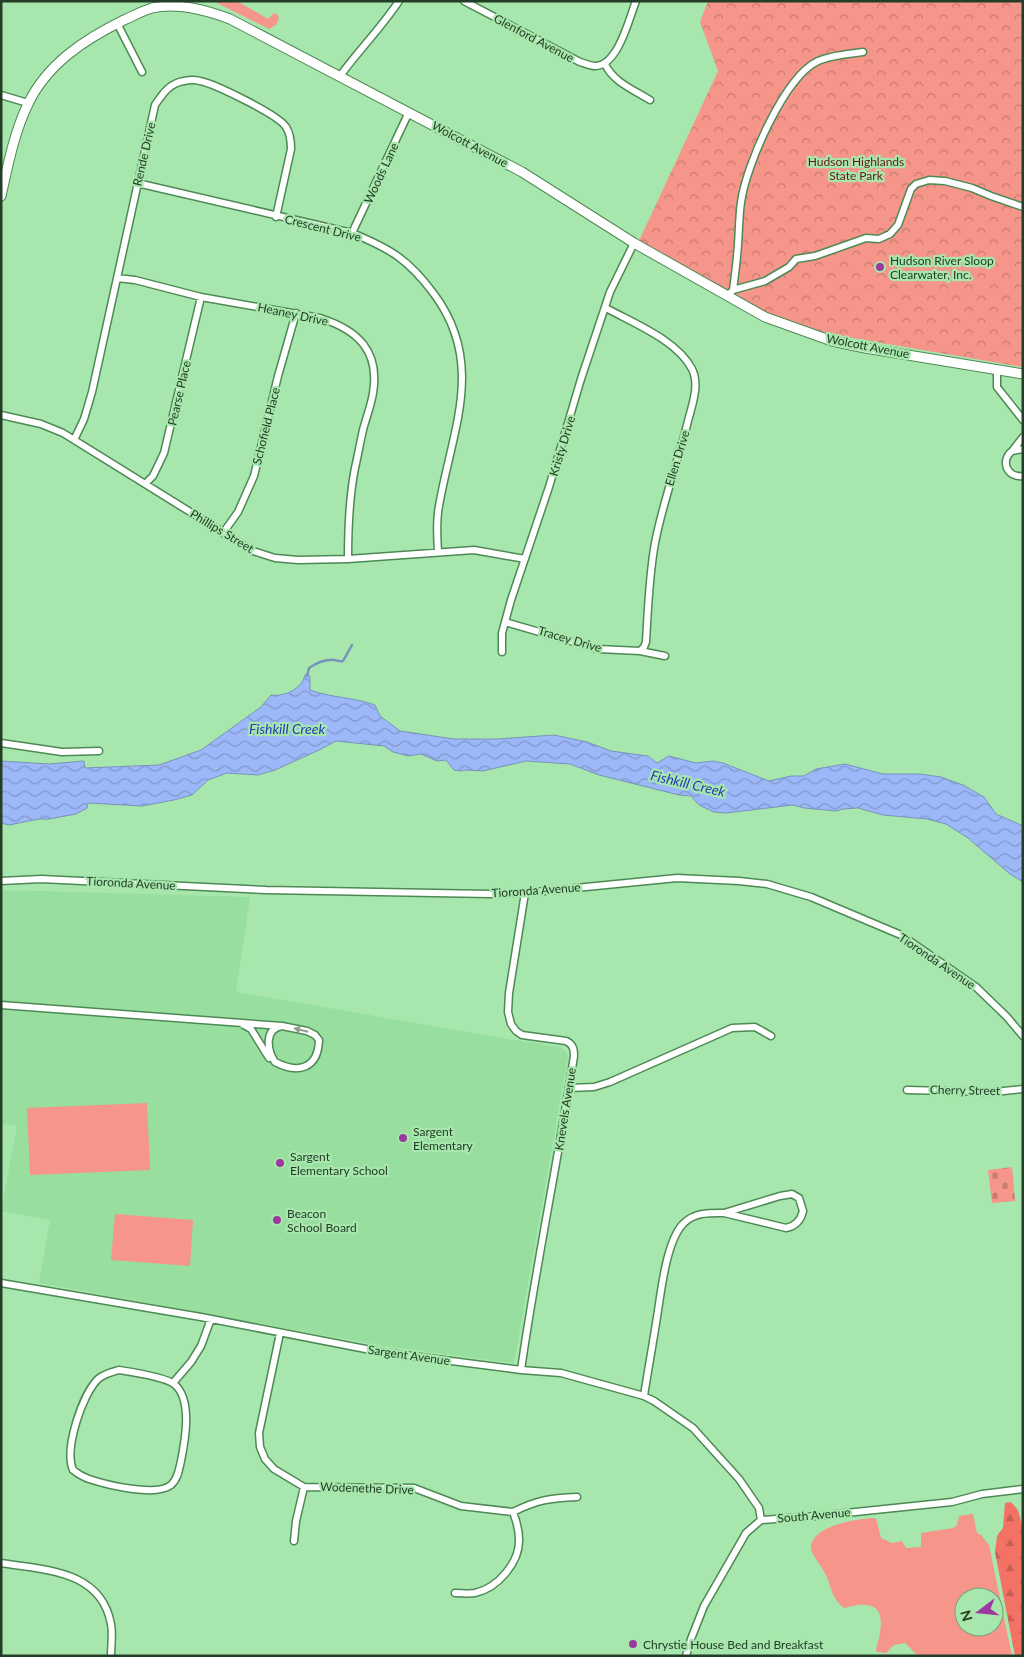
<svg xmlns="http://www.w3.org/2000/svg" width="1024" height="1657" font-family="Lato,sans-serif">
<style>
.built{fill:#98de9e}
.grass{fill:#f6958a;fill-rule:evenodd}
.forest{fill:url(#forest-firs)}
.cemetery{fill:url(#cemetery-stones)}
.park{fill:url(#park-crowns)}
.water{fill:url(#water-waves);stroke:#7993ba}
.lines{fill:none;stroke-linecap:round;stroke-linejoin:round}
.stream{stroke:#7993ba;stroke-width:2.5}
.street-casing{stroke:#4d8954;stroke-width:9}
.secondary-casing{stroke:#4d8954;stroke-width:11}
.street{stroke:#fff;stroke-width:6}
.secondary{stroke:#fff;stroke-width:9}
.oneway{fill:#929e92}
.poi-dot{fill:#9c399f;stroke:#a7e7ad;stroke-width:2}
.labels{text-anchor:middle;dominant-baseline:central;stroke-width:4.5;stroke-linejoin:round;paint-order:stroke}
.street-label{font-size:12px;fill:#243d26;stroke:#a7e7ad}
.park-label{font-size:12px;fill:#681614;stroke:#a7e7ad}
.poi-label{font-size:12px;fill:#243d26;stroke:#a7e7ad;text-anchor:start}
.water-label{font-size:14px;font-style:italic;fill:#213eb7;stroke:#a7e7ad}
</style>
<defs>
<pattern id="forest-firs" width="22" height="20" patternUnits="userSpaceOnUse" patternTransform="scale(1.25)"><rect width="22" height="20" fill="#f47166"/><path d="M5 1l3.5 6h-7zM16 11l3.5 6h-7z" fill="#c55e54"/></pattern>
<pattern id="cemetery-stones" width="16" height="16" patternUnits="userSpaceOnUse" patternTransform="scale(1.25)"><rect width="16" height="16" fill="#f6958a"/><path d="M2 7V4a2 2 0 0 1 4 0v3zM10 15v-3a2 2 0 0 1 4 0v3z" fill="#c77b71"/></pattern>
<pattern id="park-crowns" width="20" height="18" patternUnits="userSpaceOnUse" patternTransform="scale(1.25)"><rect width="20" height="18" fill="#f6958a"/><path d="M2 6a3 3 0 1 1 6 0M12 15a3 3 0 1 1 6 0" fill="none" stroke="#c77b71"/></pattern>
<pattern id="water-waves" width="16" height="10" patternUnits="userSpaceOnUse" patternTransform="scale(1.25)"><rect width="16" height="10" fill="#9db8f9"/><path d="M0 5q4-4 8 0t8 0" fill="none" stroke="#8097c9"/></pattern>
</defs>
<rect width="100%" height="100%" fill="#a7e7ad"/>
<path class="built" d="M1,890L250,897L236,992L508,1039L560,1047L565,1051L568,1056L514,1363L383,1346L39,1283L50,1220L1,1211L17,1126L1,1124Z"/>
<path class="grass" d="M213,1H237L268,19L274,13L277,14L279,18L276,25L269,29Z
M147,1103L150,1170L30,1175L27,1108Z
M115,1214L193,1220L190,1266L111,1260Z
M973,1514L977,1533L981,1535L989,1545L1012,1656H918L905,1643L894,1645L886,1653L877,1652L876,1650C880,1634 889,1605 864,1605C857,1604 851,1607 844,1608C831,1598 832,1588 826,1575C823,1568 811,1554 811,1548C811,1525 860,1518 876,1518L881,1538L892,1543L902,1541L906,1548L921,1547V1533L953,1528L957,1525L959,1516ZM964,1597H994V1627H964Z"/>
<path class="forest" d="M1011,1502L1018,1510L1023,1529V1656H1015L995,1552L997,1536L1003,1528L1005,1503Z"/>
<path class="cemetery" d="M1012,1167L1015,1201L992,1203L988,1170Z"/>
<path class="park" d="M708,1H1023V367L852,338L795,326L763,311L639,241L718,71L700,22Z"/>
<path class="water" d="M308,674L310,677V690C332,698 353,697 375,705L380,716L400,731L454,739H498L554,735L587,742L611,751L648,756L657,763L669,756L696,763L713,761L723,763L769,781L791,776H804L816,769L845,764L883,774H920L941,777L963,785L984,797L996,814L1023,826V882L1010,874L968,838L946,824L927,819L883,815L858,808L843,809L836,811L804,808L793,805L726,813L714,812L699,805L691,796L679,795L599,775L570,764L526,761L483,771L466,770L461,771L454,770L446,760L437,761L421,754L408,756L401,754L393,752L384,746L336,741L319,750L275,770L258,775L227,773L208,780L192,795L174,800L142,806L88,803L87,808L76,814L49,819H39L9,825L1,823V761L49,764L84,761L85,768L159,765L201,750L261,707L271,695C284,697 302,689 305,675Z"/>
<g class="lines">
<path class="stream" d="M307,676L309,668C315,664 323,660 330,660C335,659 338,662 343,661L352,645"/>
<defs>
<path id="street" d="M464,1L580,62C584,63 590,66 595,66C618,66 629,19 636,1
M117,23L142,72
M605,64C613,82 634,90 650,100
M340,76C359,50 381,28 399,1
M1,95L28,103
M137,183L352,233C391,249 409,260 434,294C486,364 452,430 439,506C436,521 437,537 438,552
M352,233L409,112
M117,278L135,280L201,297L320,318C358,330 380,351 373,393C371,406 366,418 363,430C360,443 358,455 355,468C349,498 348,528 348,559
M733,290C735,275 737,260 738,244C739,231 739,216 741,202C746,166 784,77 818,61C831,55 849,54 863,52
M727,296L733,290L765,281L789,267L796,259L815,256L866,238L879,239L890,234L898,225L911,189L916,184L929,180L945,181L972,188L991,196L1023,207
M606,308C633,323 677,340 692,369C700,385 692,405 688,421C678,462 663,501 655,543C649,576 648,608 646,642L644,647L640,651
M997,370V387L1023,420
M1,415L41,424L63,433L253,551L275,558L298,560L348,559L474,550L525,559
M74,440L84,419L92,392L155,105C163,93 170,83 184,81C189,80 196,80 200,81C215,84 279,115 286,127C290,133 291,141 291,149L276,217
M1023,449L1012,451C1000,461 1007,478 1023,476
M1013,450L1023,437
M145,484L153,476L164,453L201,297
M223,533L238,512L254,476L278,376L296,313
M505,622L598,649L640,651L665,656
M502,652V633L511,600L549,487L581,379L610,292L634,243
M1,743L62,752L99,751
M1,881L41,879L266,890L490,894L525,893L677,878L739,881L767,884L811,897L901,935L976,987L1007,1017L1023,1036
M1,1005L282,1026L307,1031L315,1035L319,1040C318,1069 298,1074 275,1062C267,1050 264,1029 282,1026
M242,1024L251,1029L269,1058
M569,1088L594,1087L610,1082L732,1028L755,1027L771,1036
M907,1090L994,1092L1023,1089
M792,1194L799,1198L803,1211C801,1220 796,1226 786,1228L724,1213L780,1196Z
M1,1283L201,1317L381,1352L521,1370L561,1373L644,1396L654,1401L693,1428L739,1479L759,1508L761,1520
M280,1333L259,1433L260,1447L265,1459L274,1469L304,1487L414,1488L461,1506L513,1512C516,1520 519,1529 519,1539C520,1562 498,1588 475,1593C469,1594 462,1593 455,1593
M119,1370C132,1372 165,1377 174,1384C193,1399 185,1441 181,1461C179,1469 178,1479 171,1485C156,1497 107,1485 89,1479C83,1477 78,1474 73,1470C64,1449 82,1395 98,1379C104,1374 112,1372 119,1370Z
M521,1370C536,1265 558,1161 574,1056C574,1049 573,1044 566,1041L522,1035L516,1031L511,1024L508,1012L509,993L525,893
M173,1383L191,1362L201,1346L211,1319
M644,1396C648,1370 653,1343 657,1317C661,1293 666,1240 684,1223C695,1212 710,1213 724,1213
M513,1512C537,1500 550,1498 577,1497
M294,1541L296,1521L304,1487
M1,1563C45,1570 101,1570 111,1624C113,1634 111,1646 111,1656
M686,1656L691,1639L704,1606L746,1533L761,1520L817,1516L952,1502L982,1494L1023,1489"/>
<path id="secondary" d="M1,196C8,165 14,133 28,104C47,64 85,39 124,20C133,16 142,11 152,8C178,2 206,10 230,19L522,172L634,243L765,317L832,341L865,348L1023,374"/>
</defs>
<use href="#street" class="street-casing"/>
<use href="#secondary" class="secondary-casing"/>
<use href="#street" class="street"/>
<use href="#secondary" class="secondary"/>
</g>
<defs><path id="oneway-solid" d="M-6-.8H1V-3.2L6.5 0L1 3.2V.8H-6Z" transform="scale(1.25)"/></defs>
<use class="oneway" href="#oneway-solid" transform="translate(301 1030) rotate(-166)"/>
<g class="poi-dot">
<circle cx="880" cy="267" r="5"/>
<circle cx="403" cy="1138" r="5"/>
<circle cx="280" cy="1163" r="5"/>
<circle cx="277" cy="1220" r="5"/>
<circle cx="633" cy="1644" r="5"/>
</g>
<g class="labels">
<g class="street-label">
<text transform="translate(534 38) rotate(28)">Glenford Avenue</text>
<text transform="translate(470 144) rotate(28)">Wolcott Avenue</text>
<text transform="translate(144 154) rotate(-77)">Rende Drive</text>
<text transform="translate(381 173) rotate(-65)">Woods Lane</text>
<text transform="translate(323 228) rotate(14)">Crescent Drive</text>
<text transform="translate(293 314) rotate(12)">Heaney Drive</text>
<text transform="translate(868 346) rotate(11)">Wolcott Avenue</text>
<text transform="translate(179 393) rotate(-77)">Pearse Place</text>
<text transform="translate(266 426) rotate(-76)">Schofield Place</text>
<text transform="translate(562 446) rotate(-73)">Kristy Drive</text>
<text transform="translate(677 458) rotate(-73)">Ellen Drive</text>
<text transform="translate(222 531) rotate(31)">Phillips Street</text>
<text transform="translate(570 639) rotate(16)">Tracey Drive</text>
<text transform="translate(131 883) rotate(3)">Tioronda Avenue</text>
<text transform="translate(536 890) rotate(-4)">Tioronda Avenue</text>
<text transform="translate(937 961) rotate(34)">Tioronda Avenue</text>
<text transform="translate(965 1090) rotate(1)">Cherry Street</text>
<text transform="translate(565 1109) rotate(-81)">Knevels Avenue</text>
<text transform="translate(409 1355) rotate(8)">Sargent Avenue</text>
<text transform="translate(367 1488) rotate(2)">Wodenethe Drive</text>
<text transform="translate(814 1515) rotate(-5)">South Avenue</text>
</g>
<g class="park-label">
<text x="856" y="161">Hudson Highlands<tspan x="856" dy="14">State Park</tspan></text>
</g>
<g class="poi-label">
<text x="890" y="260">Hudson River Sloop<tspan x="890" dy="14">Clearwater, Inc.</tspan></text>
<text x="413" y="1131">Sargent<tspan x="413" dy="14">Elementary</tspan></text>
<text x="290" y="1156">Sargent<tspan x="290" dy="14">Elementary School</tspan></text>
<text x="287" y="1213">Beacon<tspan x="287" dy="14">School Board</tspan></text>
<text x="643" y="1644">Chrystie House Bed and Breakfast</text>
</g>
<g class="water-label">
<text x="287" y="728">Fishkill Creek</text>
<text transform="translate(688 783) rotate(13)">Fishkill Creek</text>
</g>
</g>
<rect width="1024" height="1657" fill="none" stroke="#243d26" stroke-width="5"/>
<g transform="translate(979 1612) rotate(254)"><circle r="24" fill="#a7e7ad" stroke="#73a377"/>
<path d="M0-4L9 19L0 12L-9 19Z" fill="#9c399f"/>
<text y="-8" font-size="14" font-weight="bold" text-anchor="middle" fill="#243d26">N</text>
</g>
</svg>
